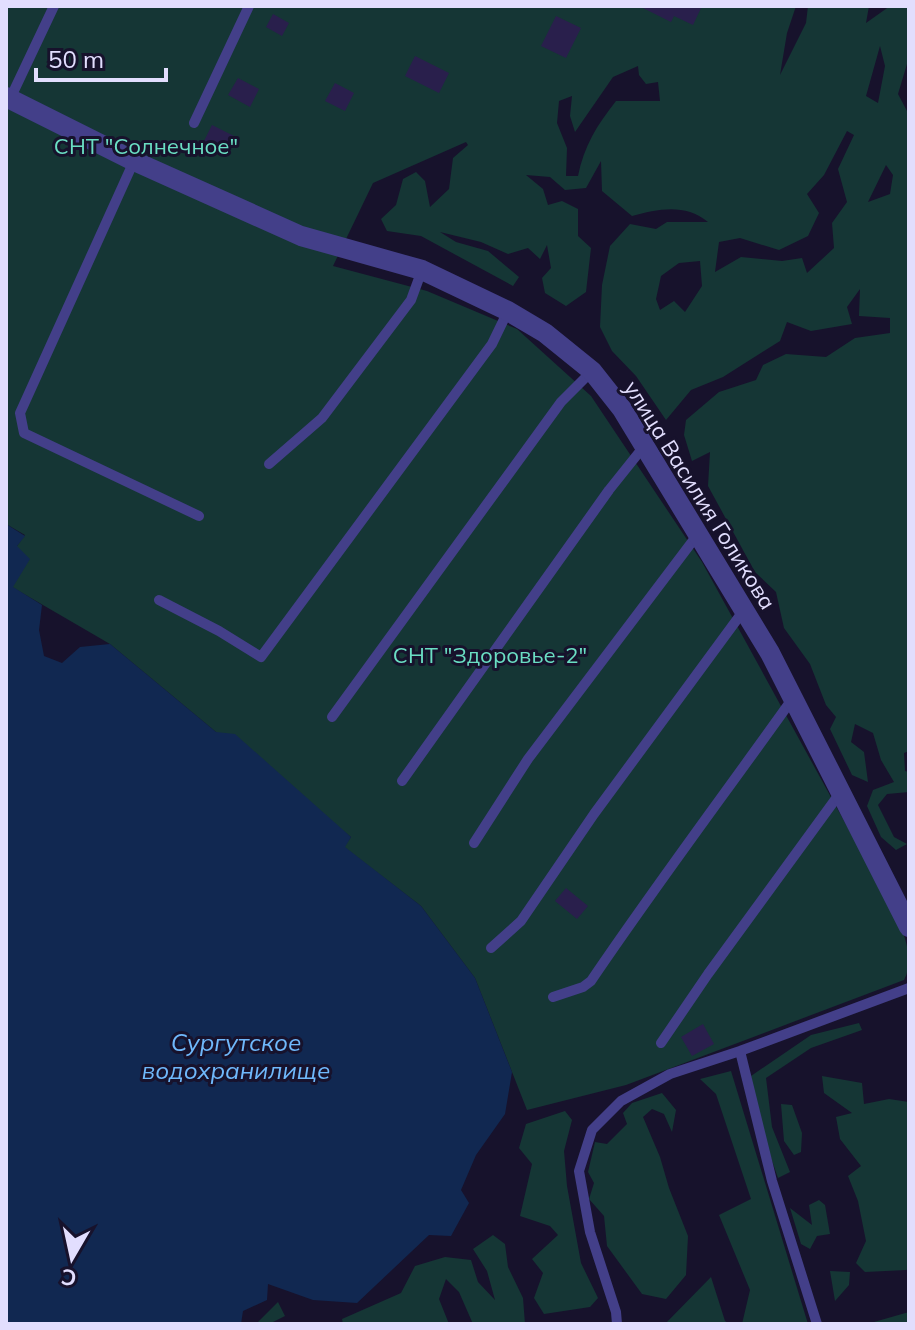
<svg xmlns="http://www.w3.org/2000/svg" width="915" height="1330" font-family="Mulish,sans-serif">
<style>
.green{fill:#153635;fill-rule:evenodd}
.water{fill:#112851}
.building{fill:#291f4c}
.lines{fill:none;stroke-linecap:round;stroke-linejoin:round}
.service{stroke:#433f89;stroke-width:10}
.minor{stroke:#433f89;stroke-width:20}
.labels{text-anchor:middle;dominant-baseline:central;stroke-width:6;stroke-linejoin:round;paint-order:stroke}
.park-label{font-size:22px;fill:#6adec3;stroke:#17122c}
.street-label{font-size:22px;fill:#e2defe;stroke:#17122c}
.water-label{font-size:24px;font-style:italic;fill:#6fb8fb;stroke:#17122c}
</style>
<rect width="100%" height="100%" fill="#17122c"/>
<path class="green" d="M6,6H796L787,33L780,75L806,23L808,6H869L866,23L890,6H909V71L907,64L898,94L907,111L909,105V751L904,753L905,771L909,772V792L887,794L878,805L894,837L907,844L896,850L881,837L867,806L873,790L894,782L881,760L873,733L855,724L851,742L864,752L868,782L852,775L830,729L836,717L826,705L810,664L784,628L776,592L755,572L708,486L710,452L692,461L684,435L686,420L719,392L756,380L763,365L786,354L826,357L855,338L890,333V318L859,316L860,289L847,307L852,324L811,331L787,322L780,341L723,377L691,390L666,420L636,376L612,351L600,327L602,285L610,246L630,224L656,229L667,222H708C685,203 658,209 632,216L602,191L601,161L586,188L565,190L550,177L526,175L543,189L548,205L562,201L578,209V236L591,248L586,292L566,306L545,293L542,278L551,268L547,245L540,259L528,248L508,254L481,242L440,232L456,242L488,251L519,277L513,286L421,236L387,231L381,219L396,205L403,179L416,172L425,181L430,207L449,189L453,158L468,145L466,142L373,183L333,266L427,291L517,329L591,396L702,562L900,923C906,942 914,961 904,980L626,1085L527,1110L475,978L421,906L344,847L351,837L216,732L110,644L12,587L17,546L25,535L6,524ZM880,46L885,66L878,103L866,96ZM638,66L639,75L646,84L658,82L660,101H616C597,125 584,146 578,176H566L567,148L557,123L559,101L572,96L570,116L575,132L613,77ZM847,131L854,135L838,169L847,202L832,223L834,248L807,273L802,258L782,261L741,257L715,272L719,242L740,238L779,250L808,236L819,213L807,194L824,175ZM886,165L893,175L890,194L868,202ZM700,261L702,286L685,312L674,301L660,310L656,299L661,276L679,263Z
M859,1023L862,1030L811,1048L766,1078L772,1127L790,1172L778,1178L761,1129L751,1076L811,1035Z
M731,1071L808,1324H742L750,1290L719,1215L751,1199L716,1094L700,1079Z
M822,1076L862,1083L864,1104L889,1099L909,1102V1269L906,1270L865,1272L856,1263L866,1241L858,1201L848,1176L861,1166L840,1139L836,1117L852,1113L824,1093Z
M662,1093L676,1110L672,1132L664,1114L652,1109L643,1117L660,1157L669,1188L688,1236L686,1275L666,1299L642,1294L607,1246L604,1216L589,1199L594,1183L588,1172L595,1142L607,1144L627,1124L623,1113L632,1103Z
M781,1104L792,1105L802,1133L801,1152L794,1155L784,1141Z
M565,1111L572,1120L564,1151L567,1186L581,1263L598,1298L590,1307L544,1314L534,1298L543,1273L532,1259L558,1235L550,1226L520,1216L532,1164L519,1148L526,1124Z
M819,1200L825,1205L830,1234L817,1236L810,1249L801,1244L790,1208L812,1225L809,1205Z
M493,1235L505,1244L508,1267L523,1298L525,1324H473L459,1292L446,1279L439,1299L449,1324H343L342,1319L401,1293L415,1266L445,1257L471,1260L478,1282L495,1300L487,1271L473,1249Z
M830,1271L850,1272L849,1285L835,1301Z
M711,1277L725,1321L730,1324H665Z
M278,1302L285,1316L269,1324H256Z
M909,1312V1324H867Z"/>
<path class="water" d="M6,524L25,536L17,546L30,559L13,587L42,605L39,630L44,656L62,663L80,647L110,644L216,732L235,734L351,837L345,847L421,906L475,978L512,1072L505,1114L476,1155L461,1190L469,1203L451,1236L429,1235L357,1303L313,1300L268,1284L267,1300L243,1311L241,1324H6Z"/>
<path class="building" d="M639,6H702L693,25L674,16L671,22Z
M273,14L289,23L282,36L266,27Z
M556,16L581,28L566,58L541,46Z
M415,56L449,73L439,93L405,76Z
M238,78L259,89L250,107L228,95Z
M335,83L354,93L345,111L325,101Z
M212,125L234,136L224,154L203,143Z
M566,888L588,906L577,919L555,901Z
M703,1024L714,1044L692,1056L681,1037Z"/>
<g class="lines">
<path class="service" d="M10,99L54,6
M194,123L249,6
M134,161L20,413L24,433L199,516
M269,464L322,418L411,300L422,270
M159,600L219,631L261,657L492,344L508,311
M332,717L561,402L592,371
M402,781L609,490L645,445
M474,843L528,759L698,534
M491,948L521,921L594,814L744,610
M553,997L583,987L591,981C656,885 726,792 793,698
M661,1043L708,974L840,793
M740,1051L772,1181L817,1324
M617,1324L616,1312L590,1232L579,1171L592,1130L621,1101L670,1074L740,1051L909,988"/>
<path class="minor" d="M6,97L134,161L301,236L422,270L508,311L545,333L592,371L622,409L770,653L909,927"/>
</g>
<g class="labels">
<g class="park-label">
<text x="146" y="146">СНТ "Солнечное"</text>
<text x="490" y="655">СНТ "Здоровье-2"</text>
</g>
<g class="street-label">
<text transform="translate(700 495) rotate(58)">улица Василия Голикова</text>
</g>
<g class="water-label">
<text x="236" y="1042">Сургутское<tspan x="236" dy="28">водохранилище</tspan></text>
</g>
</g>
<rect width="915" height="1330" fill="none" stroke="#e2defe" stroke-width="16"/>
<g transform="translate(72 1258) rotate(189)" stroke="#17122c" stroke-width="6" paint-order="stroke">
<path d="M0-6L14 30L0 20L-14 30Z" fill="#e2defe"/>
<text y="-12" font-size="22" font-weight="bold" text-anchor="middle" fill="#e2defe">С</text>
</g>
<path d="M36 68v12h130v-12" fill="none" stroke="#e2defe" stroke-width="4"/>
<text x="48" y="68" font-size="24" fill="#e2defe" stroke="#17122c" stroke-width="6" paint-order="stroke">50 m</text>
</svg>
